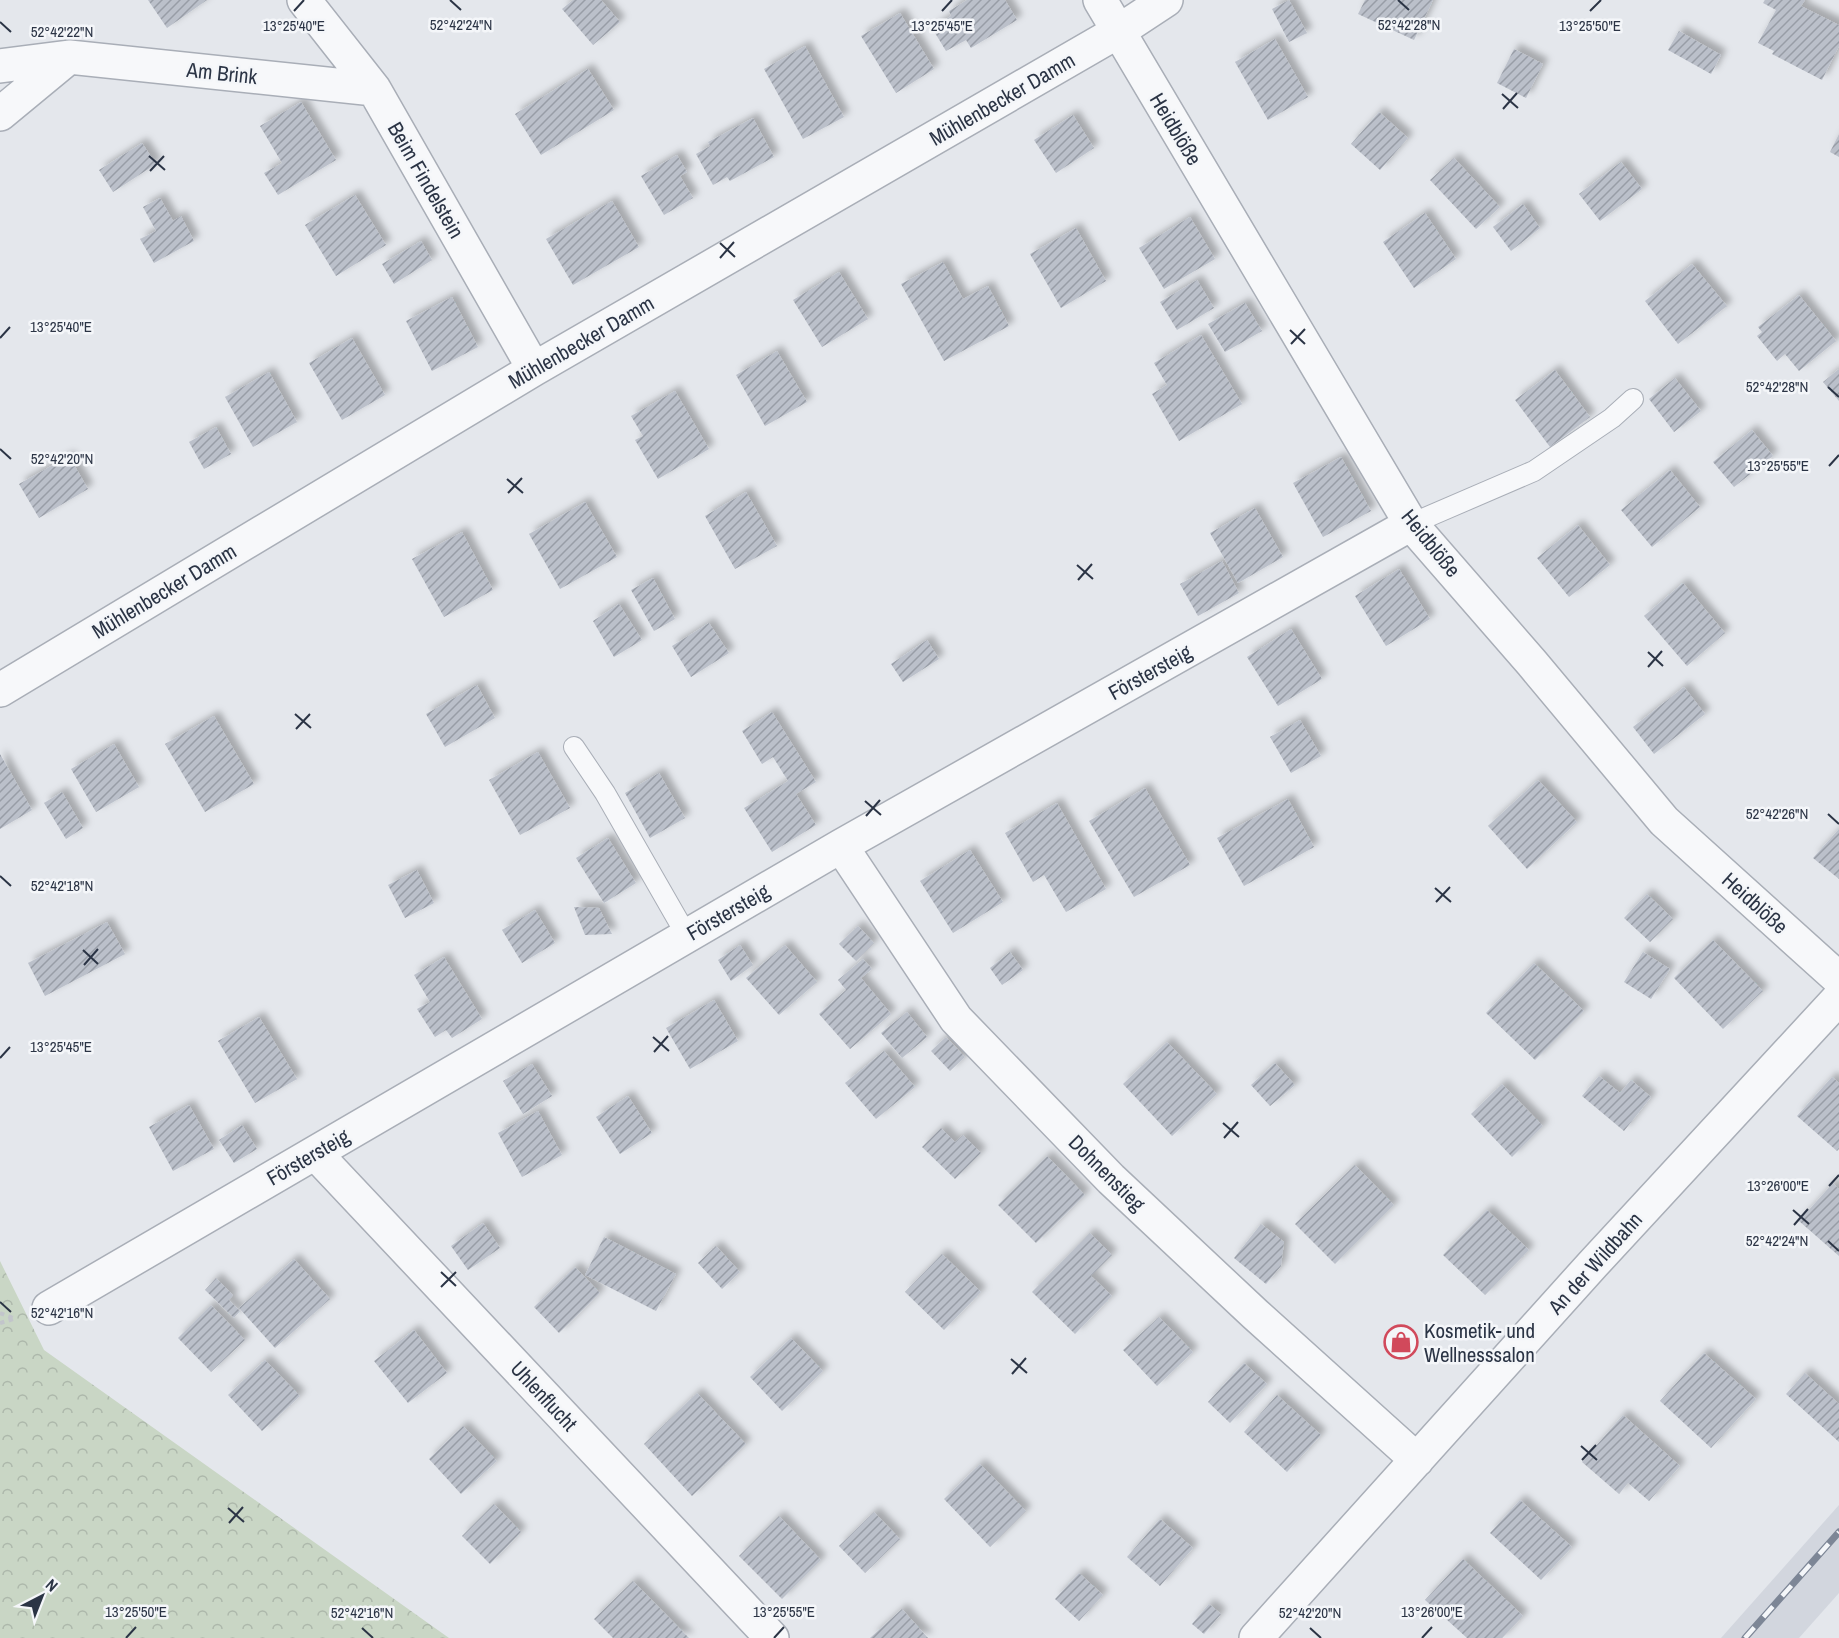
<svg xmlns="http://www.w3.org/2000/svg" width="1839" height="1638" font-family="'Archivo Narrow',sans-serif">
<style>
.built{fill:#d2d6de}
.forest{fill:url(#forest-crowns)}
.building{fill:url(#building-hatch);filter:url(#shadow)}
.lines{fill:none;stroke-linecap:round;stroke-linejoin:round}
.service-casing{stroke:#a9aeb7;stroke-width:22}
.minor-casing{stroke:#a9aeb7;stroke-width:36}
.path{stroke:#c2c5cb;stroke-width:4;stroke-dasharray:4.5 4.5;stroke-linecap:butt}
.service{stroke:#f7f8fa;stroke-width:20}
.minor{stroke:#f7f8fa;stroke-width:33}
.rail-casing{stroke:#7d8696;stroke-width:7}
.rail{stroke:#f4f6f9;stroke-width:4.5;stroke-dasharray:14;stroke-linecap:butt}
.ticks{fill:none;stroke:#2b3445;stroke-width:2}
.labels{text-anchor:middle;dominant-baseline:central;stroke-width:5;stroke-linejoin:round;paint-order:stroke}
.street-label{font-size:21px;fill:#2b3445;stroke:#f4f6f9}
.poi-label{font-size:21px;fill:#2b3445;stroke:#f4f6f9;text-anchor:start}
.ticks-label{font-size:15px;text-anchor:middle;fill:#2b3445;stroke:#f4f6f9;stroke-width:5;stroke-linejoin:round;paint-order:stroke}
</style>
<defs>
<pattern id="forest-crowns" width="20" height="18" patternUnits="userSpaceOnUse" patternTransform="scale(1.5)"><rect width="20" height="18" fill="#c9d6c5"/><path d="M2 6a3 3 0 1 1 6 0M12 15a3 3 0 1 1 6 0" fill="none" stroke="#adb8ab"/></pattern>
<pattern id="building-hatch" width="6" height="6" patternUnits="userSpaceOnUse" patternTransform="scale(1.5)"><rect width="6" height="6" fill="#bbc0ca"/><path d="M-1 1l2-2M0 6l6-6M5 7l2-2" fill="none" stroke="#989da6"/></pattern>
<filter id="shadow"><feDropShadow dx="5.5" dy="-5.5" stdDeviation="3" flood-color="#0004"/></filter>
</defs>
<rect width="100%" height="100%" fill="#e4e7ec"/>
<path class="built" d="M1839,1505V1593L1799,1638H1721Z"/>
<path class="forest" d="M0,1261L44,1350L449,1638H0Z"/>
<path class="building" d="M148,0H207L167,28Z
M573,0H601L620,22L593,45L562,9Z
M967,0H1005L1017,20L971,48L966,40L946,51L932,28L951,16L949,11Z
M1289,0L1307,33L1289,42L1272,9Z
M1365,0H1433L1414,40L1358,14Z
M1765,0H1805L1801,6L1839,25V46L1822,80L1772,54L1774,51L1758,43L1776,10L1763,3Z
M900,13L934,69L896,93L861,36Z
M1679,31L1721,55L1711,74L1668,50Z
M1275,39L1308,97L1268,120L1235,62Z
M805,46L844,117L803,139L764,69Z
M1514,49L1543,64L1526,98L1497,83Z
M588,69L614,110L541,155L515,114Z
M301,102L336,160L278,195L264,173L282,163L260,126Z
M1379,112L1408,138L1380,170L1351,144Z
M1073,115L1094,148L1056,173L1034,140Z
M753,118L774,157L730,181L727,177L713,185L696,154L710,146L708,142Z
M1839,134V157L1830,152Z
M142,143L156,164L113,192L99,170Z
M677,155L687,172L680,176L693,198L664,215L641,176Z
M1454,158L1500,207L1476,229L1430,180Z
M1621,162L1642,189L1600,221L1579,194Z
M355,195L386,245L336,276L305,225Z
M160,198L173,221L181,216L194,241L154,263L140,239L156,231L143,207Z
M612,201L639,247L573,285L546,239Z
M1523,204L1540,228L1511,251L1493,227Z
M1425,213L1456,259L1414,288L1383,242Z
M1190,217L1215,259L1164,289L1139,248Z
M1076,228L1106,281L1061,308L1030,254Z
M421,241L432,260L394,284L382,264Z
M943,262L963,299L988,286L1009,326L944,361L901,284Z
M1692,264L1727,306L1678,344L1645,301Z
M839,272L868,319L822,347L793,300Z
M1197,280L1214,308L1177,330L1160,302Z
M1799,295L1836,341L1799,371L1785,354L1777,361L1757,336L1762,332L1758,327Z
M452,297L478,347L432,371L406,321Z
M1245,303L1262,331L1225,352L1208,324Z
M1201,335L1242,404L1179,441L1152,394L1167,385L1154,363Z
M352,338L385,395L342,420L309,363Z
M777,351L807,402L765,426L736,375Z
M1839,369V401L1823,382Z
M1555,370L1590,417L1550,447L1515,400Z
M269,372L297,422L253,447L225,397Z
M1675,378L1701,411L1674,432L1649,399Z
M675,391L709,449L658,479L635,440L643,436L631,416Z
M216,427L231,454L204,469L189,442Z
M1752,430L1773,456L1734,487L1713,462Z
M69,456L88,489L39,518L19,484Z
M1341,457L1371,511L1323,537L1293,483Z
M1670,470L1700,507L1652,547L1621,510Z
M746,492L777,546L735,569L705,516Z
M585,502L617,557L560,589L529,534Z
M1255,508L1283,557L1238,583L1210,533Z
M1578,525L1610,565L1569,597L1537,558Z
M462,532L493,590L444,617L412,559Z
M1222,561L1239,593L1198,616L1180,584Z
M1399,569L1430,619L1386,646L1355,596Z
M653,578L675,619L654,631L631,590Z
M1683,583L1725,633L1687,666L1644,616Z
M619,604L642,640L614,657L593,621Z
M709,623L729,653L691,677L672,646Z
M1291,629L1322,679L1278,706L1247,657Z
M927,640L939,659L903,682L891,664Z
M477,685L495,718L445,747L426,714Z
M1684,687L1705,714L1654,754L1633,727Z
M772,712L816,782L796,794L816,825L772,852L744,808L788,781L773,757L762,764L742,731Z
M214,716L254,784L205,812L165,744Z
M1300,720L1321,756L1291,773L1270,737Z
M114,744L139,787L96,812L71,769Z
M538,752L570,808L520,835L489,780Z
M0,754L32,810L0,829Z
M659,773L685,818L650,838L625,793Z
M1538,780L1577,822L1527,869L1488,826Z
M1145,788L1190,865L1134,897L1089,821Z
M62,792L83,828L66,839L44,803Z
M1288,799L1314,847L1244,886L1217,838Z
M1057,803L1106,889L1066,912L1044,875L1033,882L1005,833Z
M1839,829V879L1813,858Z
M608,838L636,883L604,903L576,858Z
M970,850L1003,902L953,933L920,881Z
M417,870L434,903L405,918L388,885Z
M1647,894L1673,919L1650,942L1624,918Z
M574,907L599,908L612,934L585,935Z
M535,910L555,943L522,963L502,930Z
M107,922L125,954L45,996L28,963Z
M858,926L874,943L856,961L839,944Z
M1713,940L1763,991L1723,1029L1674,978Z
M740,945L753,965L731,981L718,960Z
M785,945L817,982L779,1015L746,978Z
M1010,952L1023,970L1002,985L990,968Z
M1643,952L1670,969L1651,999L1624,982Z
M444,957L482,1019L452,1038L446,1030L435,1037L417,1009L430,1002L414,975Z
M863,959L872,969L861,978L891,1014L850,1049L819,1014L846,990L838,980Z
M1534,963L1584,1011L1535,1060L1486,1013Z
M714,1000L738,1041L690,1069L666,1028Z
M907,1012L927,1037L902,1058L881,1033Z
M259,1017L297,1079L255,1103L218,1041Z
M946,1037L965,1057L950,1071L931,1051Z
M1167,1042L1217,1094L1172,1136L1123,1084Z
M884,1051L915,1087L876,1119L845,1083Z
M1275,1063L1295,1085L1270,1106L1251,1085Z
M532,1064L552,1096L523,1114L503,1081Z
M1599,1076L1620,1093L1631,1080L1651,1097L1624,1131L1582,1096Z
M1832,1077L1839,1083V1149L1837,1151L1797,1116Z
M1502,1084L1543,1126L1512,1157L1471,1114Z
M628,1096L652,1133L620,1154L596,1117Z
M189,1105L214,1149L173,1171L149,1127Z
M538,1111L562,1155L522,1177L498,1133Z
M242,1125L257,1149L234,1163L219,1140Z
M941,1128L955,1142L963,1135L981,1153L955,1179L922,1147Z
M1047,1156L1085,1195L1036,1243L998,1205Z
M1355,1165L1394,1205L1335,1264L1295,1224Z
M1833,1183L1839,1189V1256L1799,1221Z
M1487,1210L1529,1250L1485,1295L1443,1255Z
M483,1223L500,1248L468,1270L451,1246Z
M1261,1224L1284,1242L1281,1266L1266,1284L1234,1258Z
M1090,1233L1112,1255L1091,1276L1112,1296L1075,1334L1032,1292Z
M604,1237L676,1274L656,1311L585,1275Z
M716,1246L740,1272L722,1289L698,1263Z
M942,1254L981,1292L944,1330L905,1292Z
M294,1259L330,1299L275,1348L239,1308Z
M575,1267L600,1293L559,1333L534,1307Z
M216,1278L233,1295L229,1300L240,1311L234,1318L205,1290Z
M211,1305L245,1340L211,1372L178,1338Z
M1159,1317L1193,1352L1157,1386L1123,1350Z
M414,1330L447,1373L408,1403L374,1361Z
M791,1338L823,1371L782,1411L750,1377Z
M1704,1353L1756,1399L1711,1448L1660,1401Z
M265,1360L300,1396L262,1431L228,1395Z
M1244,1363L1267,1384L1230,1423L1208,1402Z
M1805,1373L1839,1404V1442L1786,1394Z
M697,1393L746,1444L692,1496L644,1444Z
M1277,1395L1321,1435L1287,1472L1244,1432Z
M1623,1415L1680,1466L1649,1501L1628,1483L1619,1494L1582,1462Z
M463,1426L497,1461L461,1494L429,1459Z
M980,1464L1026,1511L990,1547L944,1499Z
M1520,1500L1572,1547L1541,1580L1490,1533Z
M494,1504L521,1532L490,1564L462,1536Z
M874,1512L900,1539L865,1573L839,1546Z
M779,1516L821,1560L782,1599L739,1556Z
M1160,1519L1193,1548L1160,1586L1127,1557Z
M1463,1559L1523,1616L1502,1638H1467L1425,1600Z
M1079,1573L1103,1595L1079,1621L1055,1599Z
M633,1581L689,1638H613L594,1619Z
M1209,1604L1221,1614L1204,1634L1192,1624Z
M902,1609L928,1638H870Z"/>
<g class="lines">
<defs>
<path id="service" d="M1411,524L1534,471L1612,418L1633,399
M574,747L605,793L687,936"/>
<path id="minor" d="M304,0L374,89L534,369
M1100,0L1411,524L1532,663L1664,821L1839,979
M0,66L69,57L374,89
M0,114L69,57
M0,690L534,369L1119,31L1166,0
M841,846L956,1019L1111,1179L1255,1314L1417,1460
M315,1153L772,1638
M49,1308L841,846L1411,524
M1256,1638L1593,1264L1839,998"/>
</defs>
<use href="#service" class="service-casing"/>
<use href="#minor" class="minor-casing"/>
<path class="path" d="M0,1313L13,1318
M0,1323L17,1318"/>
<use href="#service" class="service"/>
<use href="#minor" class="minor"/>
<defs>
<path id="rail" d="M1745,1638L1839,1532"/>
</defs>
<use href="#rail" class="rail-casing"/>
<use href="#rail" class="rail"/>
</g>
<path class="ticks" d="M450,0L461,10M1398,0L1409,10M294,11L304,0M942,11L952,0M1590,11L1601,0M0,22L11,32M1502,94L1518,108M1503,109L1517,93M149,156L165,170M150,171L164,156M720,243L735,257M720,258L734,242M1290,330L1305,344M0,338L10,327M1291,344L1305,329M1828,387L1839,397M0,449L11,459M1829,466L1839,455M507,479L523,493M508,493L522,478M1077,565L1093,579M1078,580L1092,564M1648,652L1663,666M1648,667L1662,651M295,714L311,728M296,729L310,714M865,801L881,815M1828,814L1839,824M866,816L880,800M0,876L11,886M1435,888L1451,902M1436,902L1450,887M83,950L98,964M84,965L98,949M653,1037L669,1051M654,1052L668,1036M0,1058L10,1047M1223,1123L1239,1137M1224,1138L1238,1122M1829,1186L1839,1175M1793,1210L1809,1224M1794,1225L1808,1209M1828,1241L1839,1251M441,1272L456,1286M441,1287L456,1272M0,1302L11,1312M1011,1359L1027,1373M1012,1374L1026,1358M1581,1446L1597,1460M1582,1460L1596,1445M228,1508L244,1522M229,1523L243,1507M362,1628L373,1638M1310,1628L1321,1638M126,1638L136,1627M774,1638L784,1627M1422,1638L1432,1627"/>
<defs>
<symbol id="shop-ring" viewBox="-11 -11 22 22"><circle r="9.5" fill="#f4f6f9" stroke="#d1495b" stroke-width="1.5"/><path d="M-5-2.5h2.3a2.7 3.5 0 0 1 5.4 0H5L5.5 6h-11ZM-1.5-2.5h3a1.5 2.3 0 0 0-3 0Z" fill="#d1495b"/></symbol>
</defs>
<g fill-rule="evenodd">
<use href="#shop-ring" x="1382" y="1323" width="38" height="38"/>
</g>
<g class="labels">
<g class="street-label">
<text transform="translate(222 73) rotate(6)">Am Brink</text>
<text transform="translate(1002 99) rotate(-30)">Mühlenbecker Damm</text>
<text transform="translate(1176 129) rotate(59)">Heidblöße</text>
<text transform="translate(426 180) rotate(60)">Beim Findelstein</text>
<text transform="translate(581 342) rotate(-30)">Mühlenbecker Damm</text>
<text transform="translate(1431 543) rotate(51)">Heidblöße</text>
<text transform="translate(164 591) rotate(-31)">Mühlenbecker Damm</text>
<text transform="translate(1150 672) rotate(-29)">Förstersteig</text>
<text transform="translate(1755 903) rotate(42)">Heidblöße</text>
<text transform="translate(728 912) rotate(-30)">Förstersteig</text>
<text transform="translate(308 1157) rotate(-30)">Förstersteig</text>
<text transform="translate(1107 1173) rotate(45)">Dohnenstieg</text>
<text transform="translate(1595 1263) rotate(-48)">An der Wildbahn</text>
<text transform="translate(544 1396) rotate(47)">Uhlenflucht</text>
</g>
<g class="poi-label">
<text x="1424" y="1330">Kosmetik- und<tspan x="1424" dy="24">Wellnesssalon</tspan></text>
</g>
</g>
<g class="ticks-label">
<text x="461" y="30">52°42'24"N</text>
<text x="1409" y="30">52°42'28"N</text>
<text x="294" y="31">13°25'40"E</text>
<text x="942" y="31">13°25'45"E</text>
<text x="1590" y="31">13°25'50"E</text>
<text x="62" y="37">52°42'22"N</text>
<text x="61" y="332">13°25'40"E</text>
<text x="1777" y="392">52°42'28"N</text>
<text x="62" y="464">52°42'20"N</text>
<text x="1778" y="471">13°25'55"E</text>
<text x="1777" y="819">52°42'26"N</text>
<text x="62" y="891">52°42'18"N</text>
<text x="61" y="1052">13°25'45"E</text>
<text x="1778" y="1191">13°26'00"E</text>
<text x="1777" y="1246">52°42'24"N</text>
<text x="62" y="1318">52°42'16"N</text>
<text x="136" y="1617">13°25'50"E</text>
<text x="784" y="1617">13°25'55"E</text>
<text x="1432" y="1617">13°26'00"E</text>
<text x="362" y="1618">52°42'16"N</text>
<text x="1310" y="1618">52°42'20"N</text>
</g>
<g transform="translate(42 1596) rotate(42)" stroke="#f4f6f9" stroke-width="4.5" paint-order="stroke">
<path d="M0-4.5L10 22L0 15L-10 22Z" fill="#2b3445"/>
<text y="-9" font-size="16" font-weight="bold" text-anchor="middle" fill="#2b3445">N</text>
</g>
</svg>
